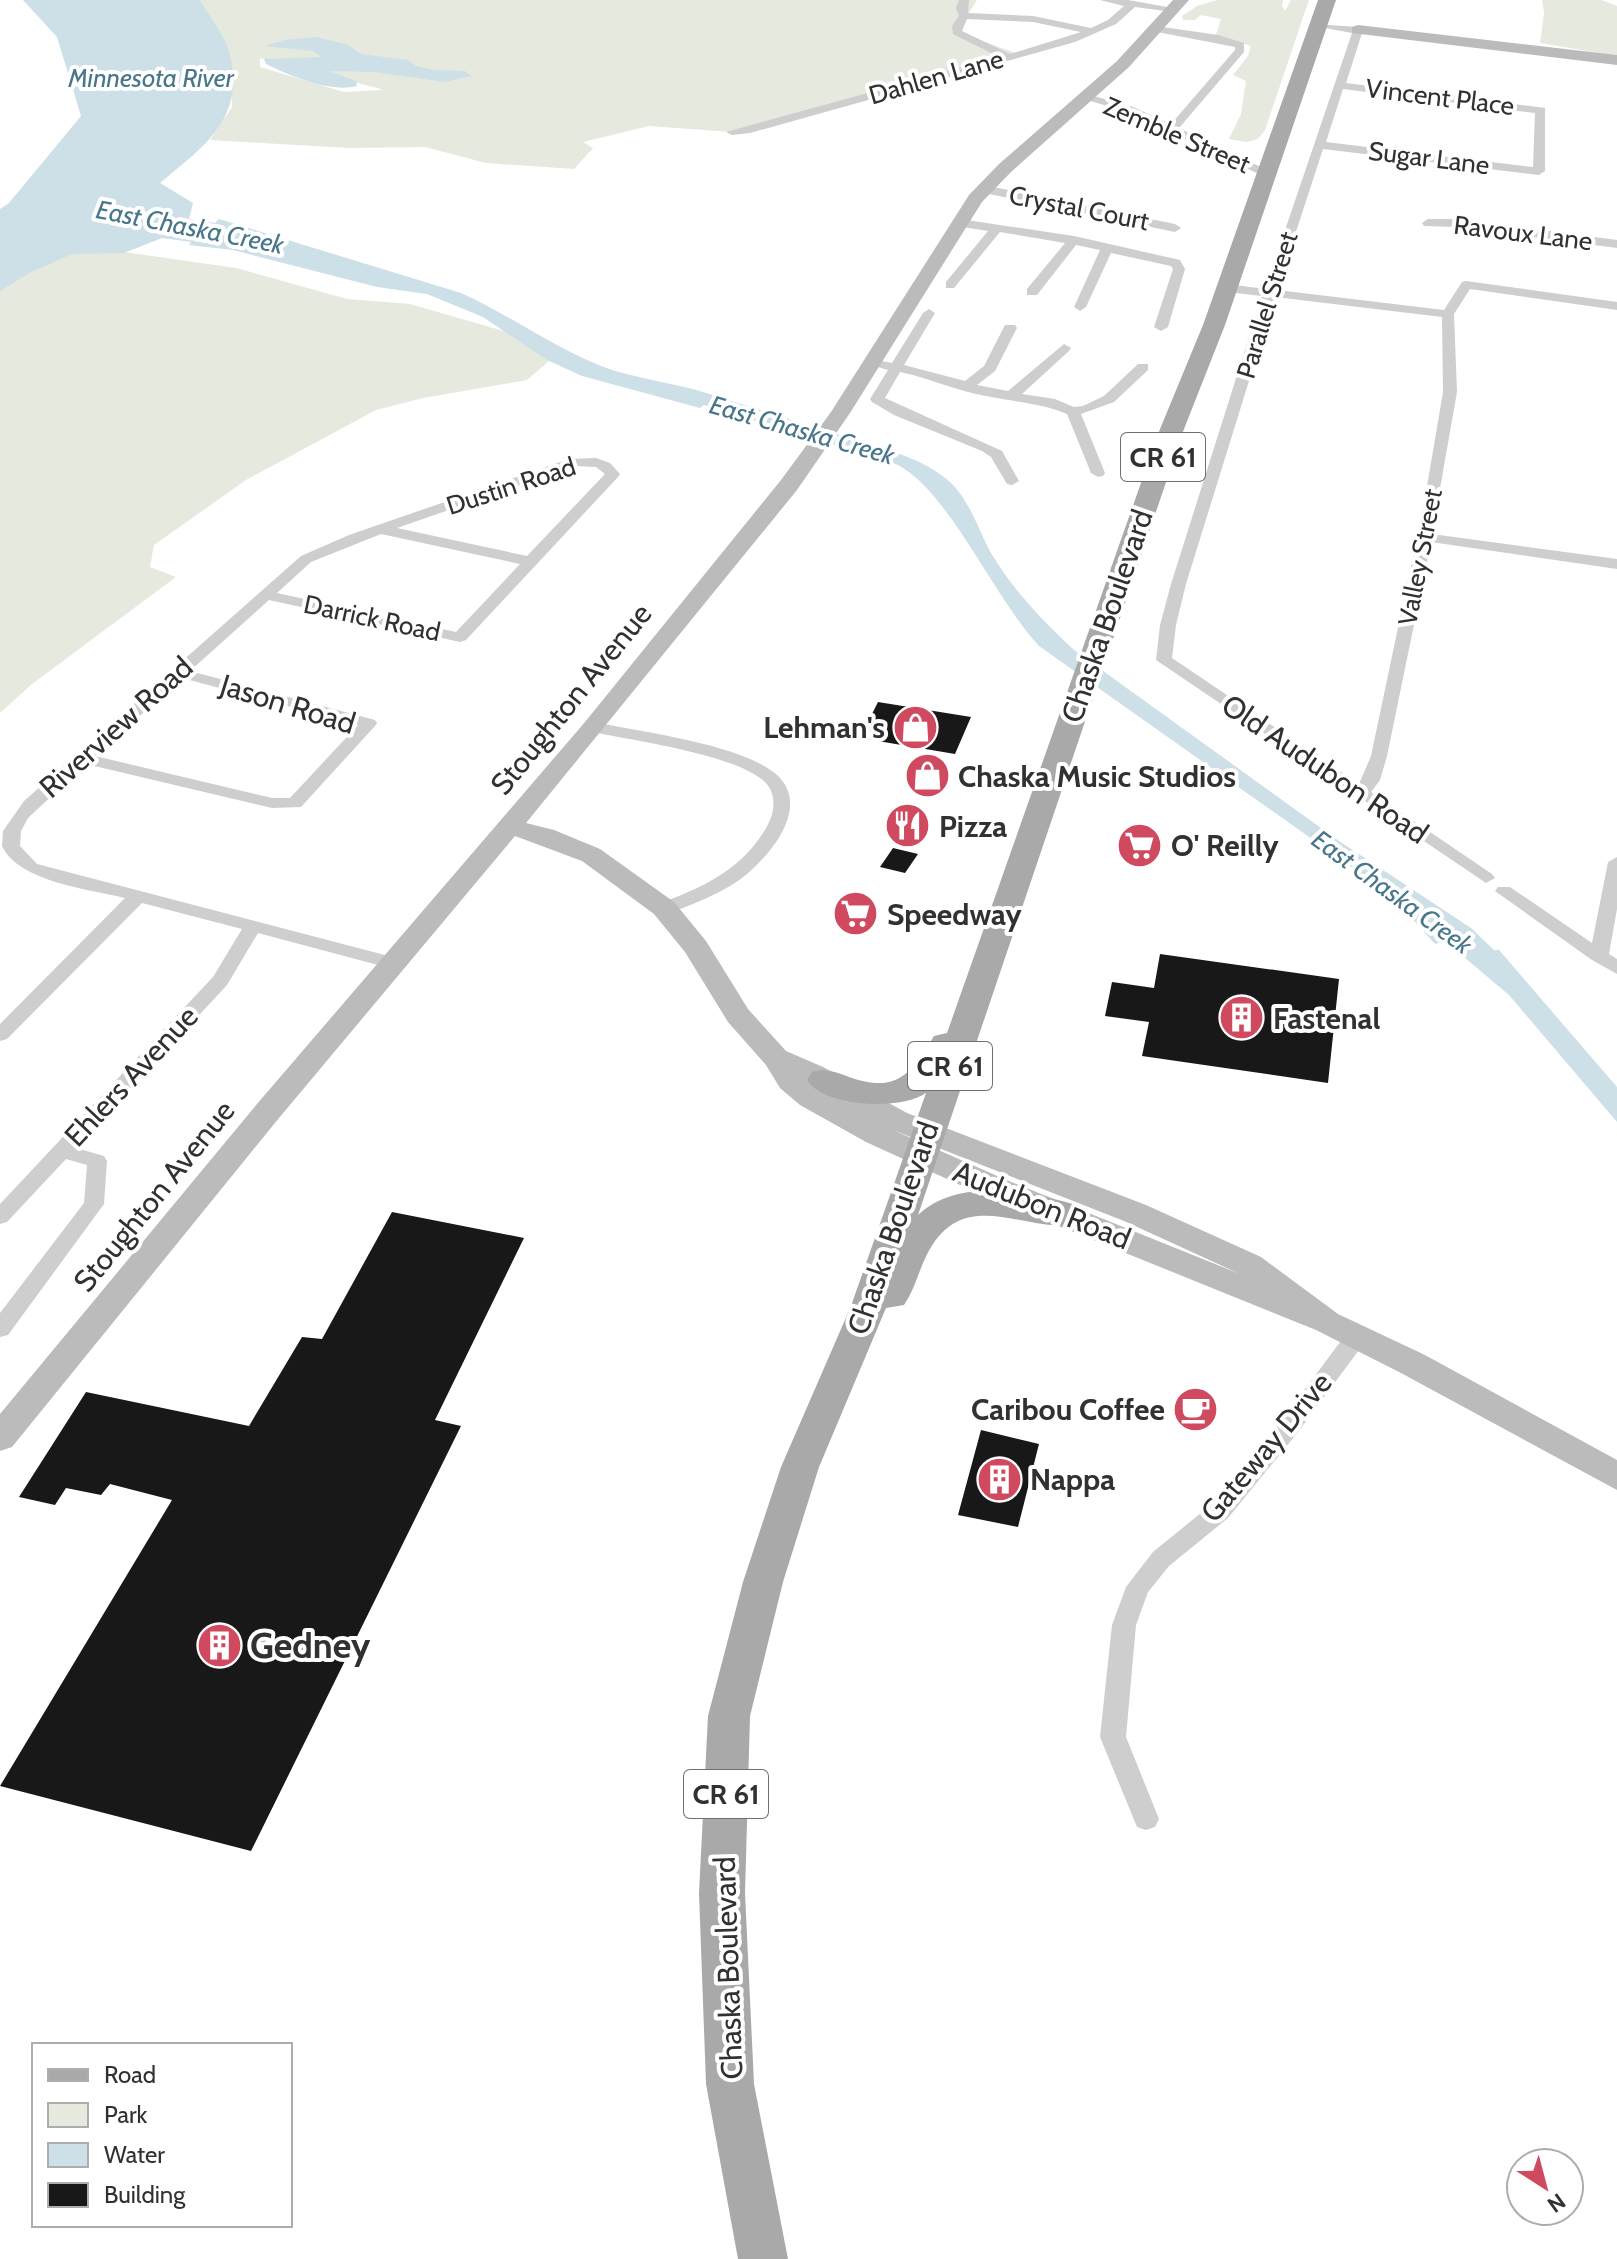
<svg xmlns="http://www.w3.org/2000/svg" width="1617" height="2259" font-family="Cabin,sans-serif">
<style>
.green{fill:#e5e9de;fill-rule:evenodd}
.water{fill:#cddfe7}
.building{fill:#181818}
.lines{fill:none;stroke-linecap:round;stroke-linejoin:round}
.street{fill:#cecece;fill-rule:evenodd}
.secondary{fill:#bbb;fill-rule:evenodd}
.primary{fill:#a9a9a9;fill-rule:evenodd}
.labels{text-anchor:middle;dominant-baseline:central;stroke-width:8;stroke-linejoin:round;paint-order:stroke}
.far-street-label{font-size:26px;fill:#313131;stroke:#fff}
.far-water-label{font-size:26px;font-style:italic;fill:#48768a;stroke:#fff}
.shield{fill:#fff;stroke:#6f6f6f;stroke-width:2}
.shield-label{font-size:28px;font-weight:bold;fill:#313131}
.street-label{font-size:30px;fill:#313131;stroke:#fff}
.poi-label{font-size:30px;font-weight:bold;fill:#313131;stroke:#fff;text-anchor:start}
.near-poi-label{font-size:36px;font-weight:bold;fill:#313131;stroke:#fff;text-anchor:start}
</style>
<rect width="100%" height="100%" fill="#fff"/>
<path class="green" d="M200,0H977L957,32L1019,54L732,132L649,126L583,142L593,148L574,169L486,163L425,147L348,148L210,140L232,107L230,54ZM260,58L381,89V90L344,92L260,67Z
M1217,0H1283L1282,6L1285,11L1291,0H1309L1265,130L1258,139L1246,142L1229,139L1241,114L1246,81L1233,75L1248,56L1251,46L1216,35L1221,19L1201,15L1195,20H1183L1182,16L1197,6Z
M1542,0H1601L1617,6V56L1540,43L1544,13Z
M73,250H110L236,268L347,299L410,304L507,332L549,361L527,380L423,398L376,410L246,480L154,545L150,567L176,577L32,684L0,713V286Z"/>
<path class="water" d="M23,0H200C209,16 226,37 230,55C245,120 204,146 160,183L193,203L189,219L215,223L219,219L461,293C512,316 560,352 612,370C645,380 680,384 713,395C750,407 803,423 848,437C882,448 925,458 952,484C970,502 979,531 991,553C1012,589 1044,622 1074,650L1339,841L1471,928L1494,950H1499L1617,1087V1122L1509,995L1445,941L1435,944L1398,903L1377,885L1039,646C994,598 950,493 898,465L704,405L700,408L582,376L547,360L483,317L427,294L377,287L233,250L189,245L191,242L162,238L124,253L72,254L29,273L0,291V209L9,203L81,116L57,37Z
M316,37L348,45L361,54L408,60L416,66L433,70L465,71L471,76L445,82L374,72L329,71L356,81L357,86C330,93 291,76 266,64L264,59L322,57L313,51L265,46L285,40Z"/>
<path class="building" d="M878,702L971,717L955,754L860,738Z
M893,848L918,854L905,873L880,867Z
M1160,954L1339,979L1328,1083L1142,1056L1149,1022L1105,1016L1112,982L1154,988Z
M392,1212L524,1238L435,1420L461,1426L251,1851L0,1786L172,1500L110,1484L101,1495L66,1488L55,1505L19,1497L86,1392L249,1426L302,1337L322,1339Z
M981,1430L1039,1444L1018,1527L958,1515Z"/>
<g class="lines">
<path class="street" d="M959,0H969L968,13L1033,16L1091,28L1108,20L1124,6L1100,0H1128L1178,9L1173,12L1135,7L1116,24L1075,42L750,133L732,135L726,132L999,57L953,34L952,26L959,16L956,8ZM967,19L1033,22L1081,32L1010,54L962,31Z
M1315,24L1358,27L1363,30L1346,83L1545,108V171L1539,175L1323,149L1277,290L1444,310L1462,282L1466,281L1617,302V310L1470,289L1454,314L1457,392L1432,534L1617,559V569L1431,542L1387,756L1380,780L1371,792L1492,874L1495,878L1486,883L1156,660L1160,625L1171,584L1262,296L1227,292L1221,288L1227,284L1265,289L1352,33L1314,26ZM1343,89L1535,113L1533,167L1326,142ZM1275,297L1442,317L1443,392L1424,504L1371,756L1359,784L1172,658L1176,625L1186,584Z
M1156,26L1218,35L1244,43V52L1179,128L1271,172V176H1263L1125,111L1083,99V95L1087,94L1133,107L1171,124L1235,50V47L1152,31L1151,29Z
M983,185L1175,224L1181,228L1175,232L979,192V186Z
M960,219L1074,236L1180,260L1185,269L1168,327L1161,331L1154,327L1173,269L1171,266L1111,253L1086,307L1080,311L1074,307L1100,250L1076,245L1037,295H1027V289L1065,243L1000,232L954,288H946V282L988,231L956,226L954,223Z
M1428,219H1456L1617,240V248L1456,227L1424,226L1422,223Z
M929,309L935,313L904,365L965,381L984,366L1005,325H1015L1017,328L995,371L977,385L1008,391L1064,344L1071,348L1069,351L1022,394L1055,399L1074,407L1083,406L1104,396L1138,364H1148V370L1114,402L1081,414L1105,473L1103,476L1098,477L1091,473L1067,414C1041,403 1014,402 986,396C957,391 929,378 900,372L885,398L1002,451L1019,481L1012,485L1007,484L991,457L982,451L894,415L872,402L870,399L888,370L864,363L871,359L892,363L923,313Z
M596,458L610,463L620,474L618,477L466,640L460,642L269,600L190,671L375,720L377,723L375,726L301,807L272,808L86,764L28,818L21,831L20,846L37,864L400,959L402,963L393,969L258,933L227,985L76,1148L104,1156L107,1161L104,1204L8,1335L0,1337V1313L84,1203L87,1165L66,1159L7,1222L0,1224V1204L213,977L242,929L142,903L7,1039L0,1041V1024L125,898C89,889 19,882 2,846L3,831L24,801L301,556L349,535L569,459ZM575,466L596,467L605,474L527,556L397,528ZM381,534L520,564L456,632L277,593L311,562ZM182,678L358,725L290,798H272L95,756Z
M594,722C641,732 742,744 777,775C812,807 769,857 742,878C727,889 710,897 693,904C682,908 669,915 658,912L655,908L658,904C699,889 738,872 763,833C772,820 778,802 769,787C748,755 627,740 588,731L586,727L588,723Z
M1617,857V909L1609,954L1617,959V974L1592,960L1495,891L1498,887H1510L1592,943L1608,862Z
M1357,1328L1365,1330L1368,1336L1365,1342L1298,1432L1228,1518L1169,1566L1148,1592L1136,1625L1126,1737L1159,1819L1155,1827L1146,1830L1137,1827L1100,1737L1112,1625L1126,1587L1153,1552L1212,1504L1282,1420L1349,1330Z"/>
<path class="secondary" d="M1173,0H1189L1129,67L1011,172L982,202L850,413L797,490L526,823L554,830L600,849L674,902L706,941L748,1009L786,1051L823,1067L907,1113L1146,1205L1261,1257L1338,1314L1425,1355L1617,1460V1490L1401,1373L1316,1330L982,1195L866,1142L800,1105L780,1088L766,1065L728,1022L685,952L654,914L582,861L515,836L279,1118L12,1447L0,1451V1414L257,1104L585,722L781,480L831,412L969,195L999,164L1117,61ZM893,1130L1124,1221L1240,1274L1004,1179Z
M1358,25L1617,55V65L1352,33V27Z"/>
<path class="primary" d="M1318,0H1336L1225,325L1184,429L918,1215C958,1177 1029,1191 1076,1205L1082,1214L1076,1223C1031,1236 971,1187 933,1244C920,1263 917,1286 904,1305L886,1308L819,1467L783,1582L750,1716L745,1893L754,2084L788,2259H738L706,2084L699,1893L708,1716L743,1582L781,1467L851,1306L926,1093C900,1111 824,1107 807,1080L812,1072C826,1068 835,1072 849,1077C897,1094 911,1074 934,1036L947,1033L1160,429L1203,325Z"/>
</g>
<defs>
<symbol id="shop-disc" viewBox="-11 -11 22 22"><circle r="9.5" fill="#d04a5f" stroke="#fff"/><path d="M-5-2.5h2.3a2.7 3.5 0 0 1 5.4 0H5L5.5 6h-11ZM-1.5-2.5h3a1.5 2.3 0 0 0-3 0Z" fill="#fff"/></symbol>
<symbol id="restaurant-disc" viewBox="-11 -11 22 22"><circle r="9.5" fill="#d04a5f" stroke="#fff"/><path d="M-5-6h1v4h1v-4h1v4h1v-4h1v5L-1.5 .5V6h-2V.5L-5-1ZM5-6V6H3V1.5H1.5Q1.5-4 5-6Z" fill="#fff"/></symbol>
<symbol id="supermarket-disc" viewBox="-11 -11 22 22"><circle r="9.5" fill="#d04a5f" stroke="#fff"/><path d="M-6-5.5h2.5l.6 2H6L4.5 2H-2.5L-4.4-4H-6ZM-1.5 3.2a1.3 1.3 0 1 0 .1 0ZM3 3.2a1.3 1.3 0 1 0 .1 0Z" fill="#fff"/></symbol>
<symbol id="building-disc" viewBox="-11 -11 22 22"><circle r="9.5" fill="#d04a5f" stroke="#fff"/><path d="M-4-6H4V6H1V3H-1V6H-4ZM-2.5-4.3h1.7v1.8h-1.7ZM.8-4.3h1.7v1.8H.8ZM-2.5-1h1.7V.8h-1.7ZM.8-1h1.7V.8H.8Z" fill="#fff"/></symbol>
<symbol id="cafe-disc" viewBox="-11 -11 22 22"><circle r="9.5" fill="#d04a5f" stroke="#fff"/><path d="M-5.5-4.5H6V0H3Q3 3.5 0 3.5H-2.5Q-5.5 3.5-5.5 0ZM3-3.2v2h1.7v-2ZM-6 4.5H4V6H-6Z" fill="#fff"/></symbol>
</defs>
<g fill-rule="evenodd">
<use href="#shop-disc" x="890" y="702" width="51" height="51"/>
<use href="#shop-disc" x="902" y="750" width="51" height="51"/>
<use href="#restaurant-disc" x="882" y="800" width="51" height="51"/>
<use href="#supermarket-disc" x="1114" y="820" width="51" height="51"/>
<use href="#supermarket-disc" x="830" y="888" width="51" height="51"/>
<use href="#building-disc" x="1216" y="992" width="51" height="51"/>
<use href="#cafe-disc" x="1170" y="1384" width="51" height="51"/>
<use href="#building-disc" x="974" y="1454" width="51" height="51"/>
<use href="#building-disc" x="194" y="1620" width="51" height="51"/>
</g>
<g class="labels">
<g class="far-street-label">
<text transform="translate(936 77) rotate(-16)">Dahlen Lane</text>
<text transform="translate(1440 97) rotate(7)">Vincent Place</text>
<text transform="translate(1177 135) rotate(23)">Zemble Street</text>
<text transform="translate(1429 158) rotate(7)">Sugar Lane</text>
<text transform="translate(1079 208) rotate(11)">Crystal Court</text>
<text transform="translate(1523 233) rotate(7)">Ravoux Lane</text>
<text transform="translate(1267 305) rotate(-73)">Parallel Street</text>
<text transform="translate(511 486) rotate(-18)">Dustin Road</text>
<text transform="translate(1420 557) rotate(-79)">Valley Street</text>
<text transform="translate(372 618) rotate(12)">Darrick Road</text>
</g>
<g class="far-water-label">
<text x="151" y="78">Minnesota River</text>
<text transform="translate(190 227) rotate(11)">East Chaska Creek</text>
<text transform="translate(802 430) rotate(16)">East Chaska Creek</text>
<text transform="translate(1392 892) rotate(36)">East Chaska Creek</text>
</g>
<g class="shield">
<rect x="1121" y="433" width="84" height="48" rx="6"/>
<rect x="908" y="1042" width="84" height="48" rx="6"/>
<rect x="684" y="1770" width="84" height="48" rx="6"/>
</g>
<g class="shield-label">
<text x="1163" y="457">CR 61</text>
<text x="950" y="1066">CR 61</text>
<text x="726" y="1794">CR 61</text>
</g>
<g class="street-label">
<text transform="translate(1107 616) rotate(-71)">Chaska Boulevard</text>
<text transform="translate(571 699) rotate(-51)">Stoughton Avenue</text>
<text transform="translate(288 704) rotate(17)">Jason Road</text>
<text transform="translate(116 727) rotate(-42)">Riverview Road</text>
<text transform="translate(1325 769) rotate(34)">Old Audubon Road</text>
<text transform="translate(131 1076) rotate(-47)">Ehlers Avenue</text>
<text transform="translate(154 1196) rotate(-51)">Stoughton Avenue</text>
<text transform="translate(1042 1205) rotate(22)">Audubon Road</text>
<text transform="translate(893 1228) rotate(-71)">Chaska Boulevard</text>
<text transform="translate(1266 1447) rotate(-50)">Gateway Drive</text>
<text transform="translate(728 1968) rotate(-92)">Chaska Boulevard</text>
</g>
<g class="poi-label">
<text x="885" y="727" text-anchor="end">Lehman's</text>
<text x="958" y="776">Chaska Music Studios</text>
<text x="939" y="826">Pizza</text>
<text x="1171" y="845">O' Reilly</text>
<text x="887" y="914">Speedway</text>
<text x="1273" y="1018">Fastenal</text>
<text x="1165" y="1409" text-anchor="end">Caribou Coffee</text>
<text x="1030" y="1479">Nappa</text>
</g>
<g class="near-poi-label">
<text x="250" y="1645">Gedney</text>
</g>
</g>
<rect x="32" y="2043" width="260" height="184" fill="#ffffff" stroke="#adadad" stroke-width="2"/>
<rect x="48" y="2069" width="40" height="12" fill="#a9a9a9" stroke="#adadad" stroke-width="2"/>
<text x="104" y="2083" font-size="24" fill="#313131">Road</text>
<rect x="48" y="2103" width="40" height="24" fill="#e5e9de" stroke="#adadad" stroke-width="2"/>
<text x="104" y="2123" font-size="24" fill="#313131">Park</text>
<rect x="48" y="2143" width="40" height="24" fill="#cddfe7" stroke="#adadad" stroke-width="2"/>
<text x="104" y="2163" font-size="24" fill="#313131">Water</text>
<rect x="48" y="2183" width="40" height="24" fill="#181818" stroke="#adadad" stroke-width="2"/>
<text x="104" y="2203" font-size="24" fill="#313131">Building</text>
<g transform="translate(1545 2187) rotate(144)"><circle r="38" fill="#ffffff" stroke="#adadad" stroke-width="2"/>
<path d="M0-6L14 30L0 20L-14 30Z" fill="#d04a5f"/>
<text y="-12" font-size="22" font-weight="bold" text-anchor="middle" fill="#313131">N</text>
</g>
</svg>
